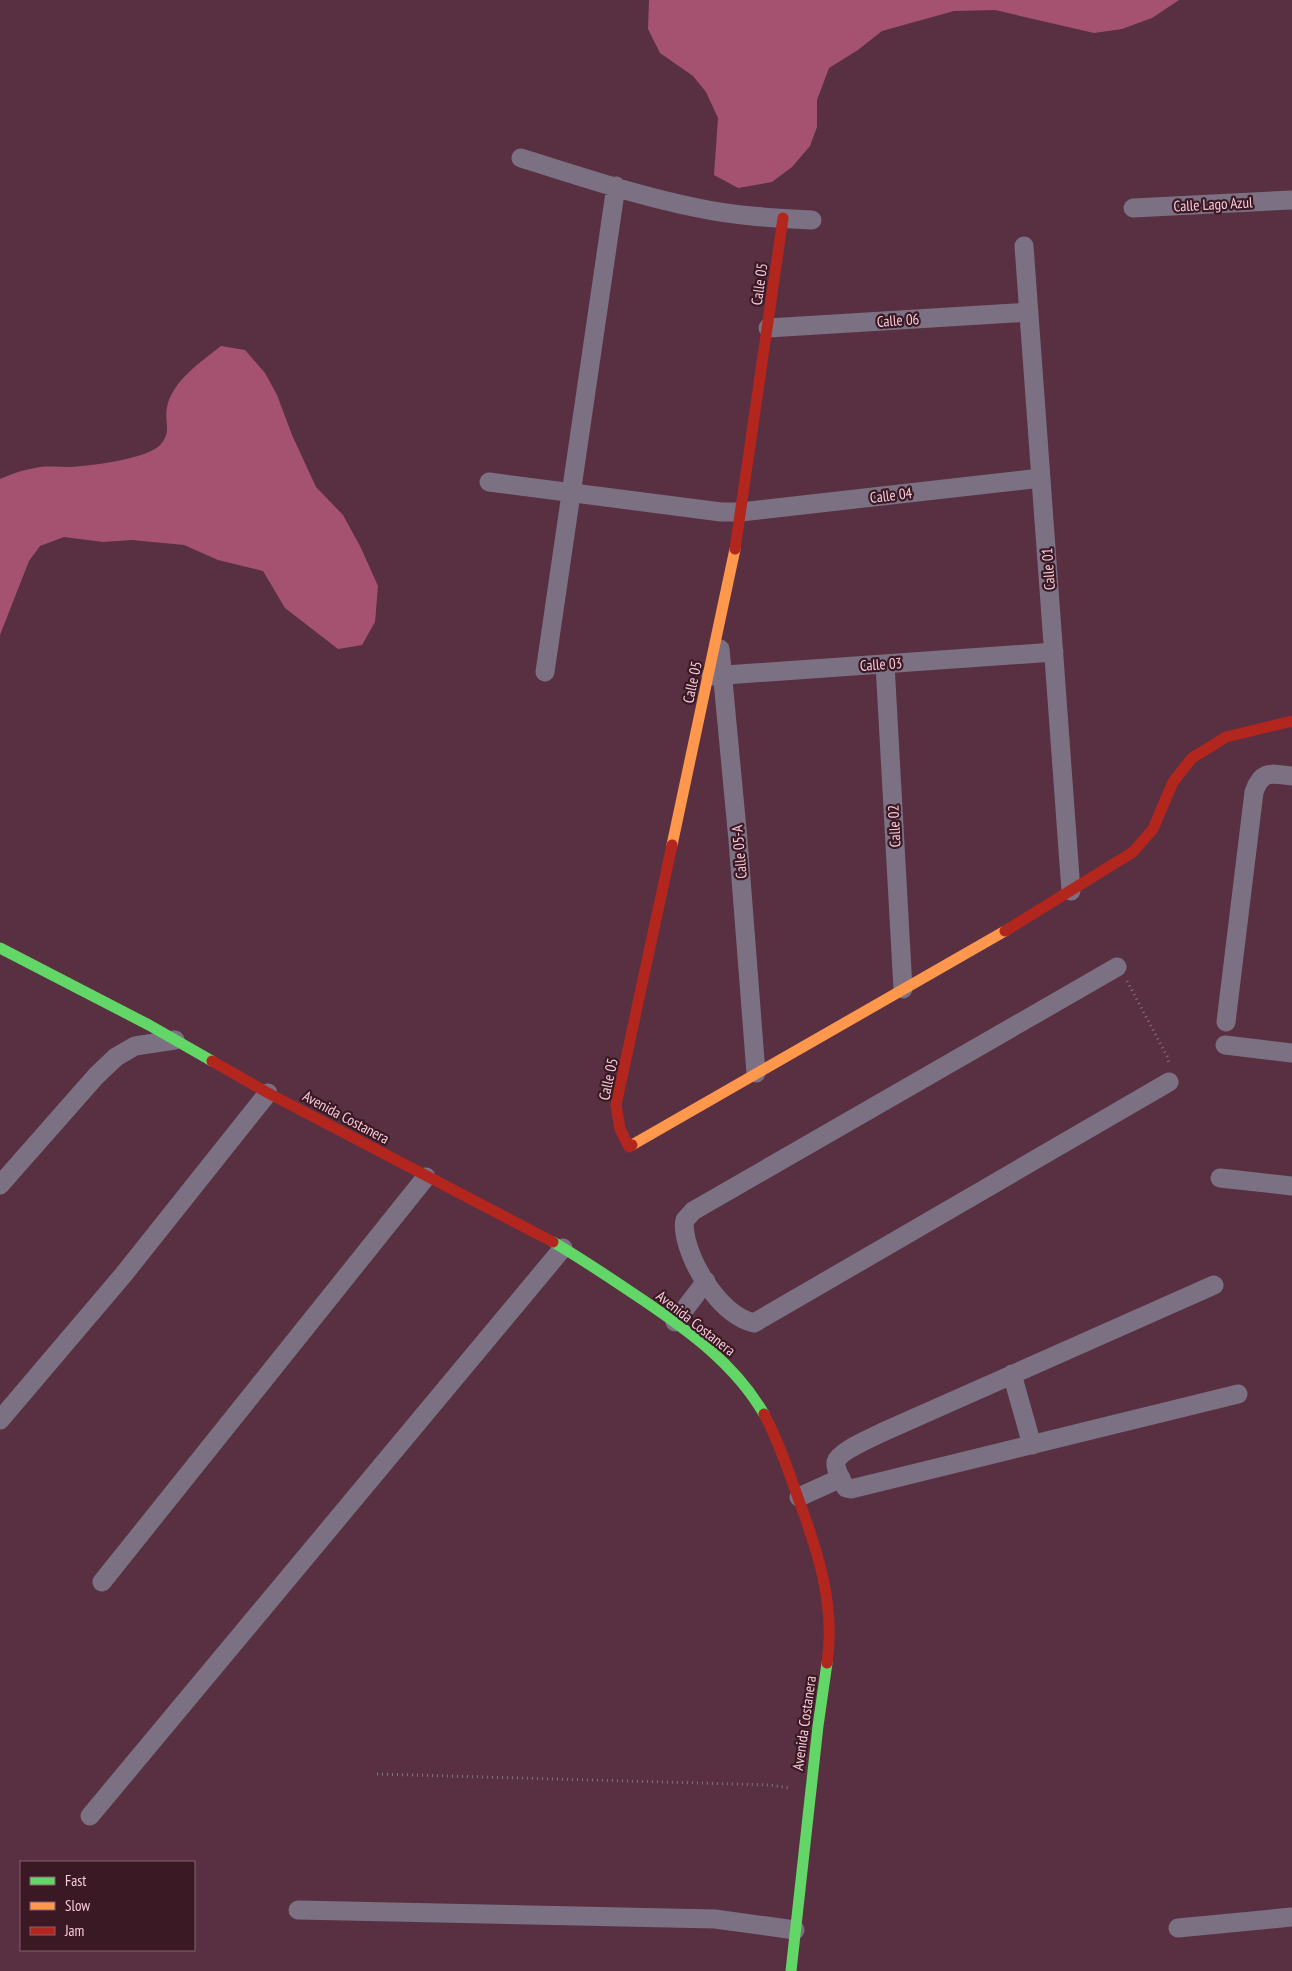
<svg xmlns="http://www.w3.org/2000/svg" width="1292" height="1971" font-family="'PT Sans Narrow',sans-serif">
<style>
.forest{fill:#a55271}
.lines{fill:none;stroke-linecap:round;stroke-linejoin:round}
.path{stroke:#827282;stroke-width:3;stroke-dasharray:1 4;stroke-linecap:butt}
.street{stroke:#7c7183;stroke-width:19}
.fast{stroke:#63d668;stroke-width:11}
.slow{stroke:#ff974d;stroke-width:11}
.jam{stroke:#b3261e;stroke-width:11}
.labels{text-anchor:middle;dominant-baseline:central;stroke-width:4.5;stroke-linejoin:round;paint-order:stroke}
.street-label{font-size:15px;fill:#f8cbd9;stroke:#3a1925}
</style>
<rect width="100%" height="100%" fill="#583041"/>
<path class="forest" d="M649,0H1179L1152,18L1122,29L1094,33L995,10L954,11L882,31L858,50L829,68L817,100V127L810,146L792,167L772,182L738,188L714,175L718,118L706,92L693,76L660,53L648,29Z
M221,346L245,350L265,373L277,395L292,435L316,487L343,515L361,548L378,586L375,622L362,645L338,649L285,608L263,571L218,560L184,545L132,540L103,542L64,537L40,546L29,561L0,635V479C13,473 26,469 40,467C50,466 60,467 70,467C90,466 149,459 161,444C172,431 164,421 167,407C173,380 201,362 221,346Z"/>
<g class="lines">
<path class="path" d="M1127,981L1168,1058L1169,1064
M377,1774L770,1785L790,1788"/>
<path class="street" d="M521,158C579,176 638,196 698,208C735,216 773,218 812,220
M1133,208L1292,200
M1024,246L1071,891
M768,328L1029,312
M489,482L721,512H741L1041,478
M720,649L738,840L756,1073
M885,664L903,989
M545,672L616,186
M711,676L1054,652
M1117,967L693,1211C691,1214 687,1217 685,1220C683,1225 685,1233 686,1239C694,1270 721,1315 754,1323L1169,1082
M1226,1022L1254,792C1262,769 1272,774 1292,776
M1225,1045L1292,1053
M1220,1178L1292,1186
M0,1185L96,1076L116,1057L135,1046L175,1040
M1214,1285L883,1432C873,1437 839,1451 836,1462C835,1469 842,1482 846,1488L851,1489L1238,1394
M675,1322L706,1281
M1012,1374L1032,1445
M0,1420L124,1274L268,1093
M799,1497L841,1478
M102,1582L426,1177
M90,1816L563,1248
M298,1910L715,1919L795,1930
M1178,1928L1292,1917"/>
<path class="fast" d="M0,948L149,1025L212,1061
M553,1242C584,1260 613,1280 643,1300C690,1332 735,1364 764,1414
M791,1971L818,1726L827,1663"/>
<path class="slow" d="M672,845L735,549
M632,1145L1005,931"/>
<path class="jam" d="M735,549L783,218
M1005,931L1133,852L1153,829L1173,782L1192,758L1226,737L1292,721
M212,1061L268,1093L553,1242
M632,1145L629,1147L620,1129L616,1105L672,845
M764,1414C778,1440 787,1467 797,1495C817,1549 836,1605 827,1663"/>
</g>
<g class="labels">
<g class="street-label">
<text transform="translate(1213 204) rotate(-3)">Calle Lago Azul</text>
<text transform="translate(759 284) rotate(-82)">Calle 05</text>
<text transform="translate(898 320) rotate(-4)">Calle 06</text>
<text transform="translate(891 495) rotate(-7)">Calle 04</text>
<text transform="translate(1048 569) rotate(-94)">Calle 01</text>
<text transform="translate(881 664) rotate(-4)">Calle 03</text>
<text transform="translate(692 682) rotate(-78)">Calle 05</text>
<text transform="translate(894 826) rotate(-93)">Calle 02</text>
<text transform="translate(739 852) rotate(-95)">Calle 05-A</text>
<text transform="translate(608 1079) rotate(-78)">Calle 05</text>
<text transform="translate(346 1117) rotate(28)">Avenida Costanera</text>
<text transform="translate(696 1323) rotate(38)">Avenida Costanera</text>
<text transform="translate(804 1723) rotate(-82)">Avenida Costanera</text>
</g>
</g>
<rect x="20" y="1861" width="175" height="90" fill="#3a1925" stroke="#86606d"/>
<rect x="30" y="1877" width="25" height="8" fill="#63d668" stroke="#86606d"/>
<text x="65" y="1886" font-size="15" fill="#f8cbd9">Fast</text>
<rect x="30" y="1902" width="25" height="8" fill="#ff974d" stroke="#86606d"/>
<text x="65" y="1911" font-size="15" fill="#f8cbd9">Slow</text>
<rect x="30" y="1927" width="25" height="8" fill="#b3261e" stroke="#86606d"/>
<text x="65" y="1936" font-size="15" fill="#f8cbd9">Jam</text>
</svg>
